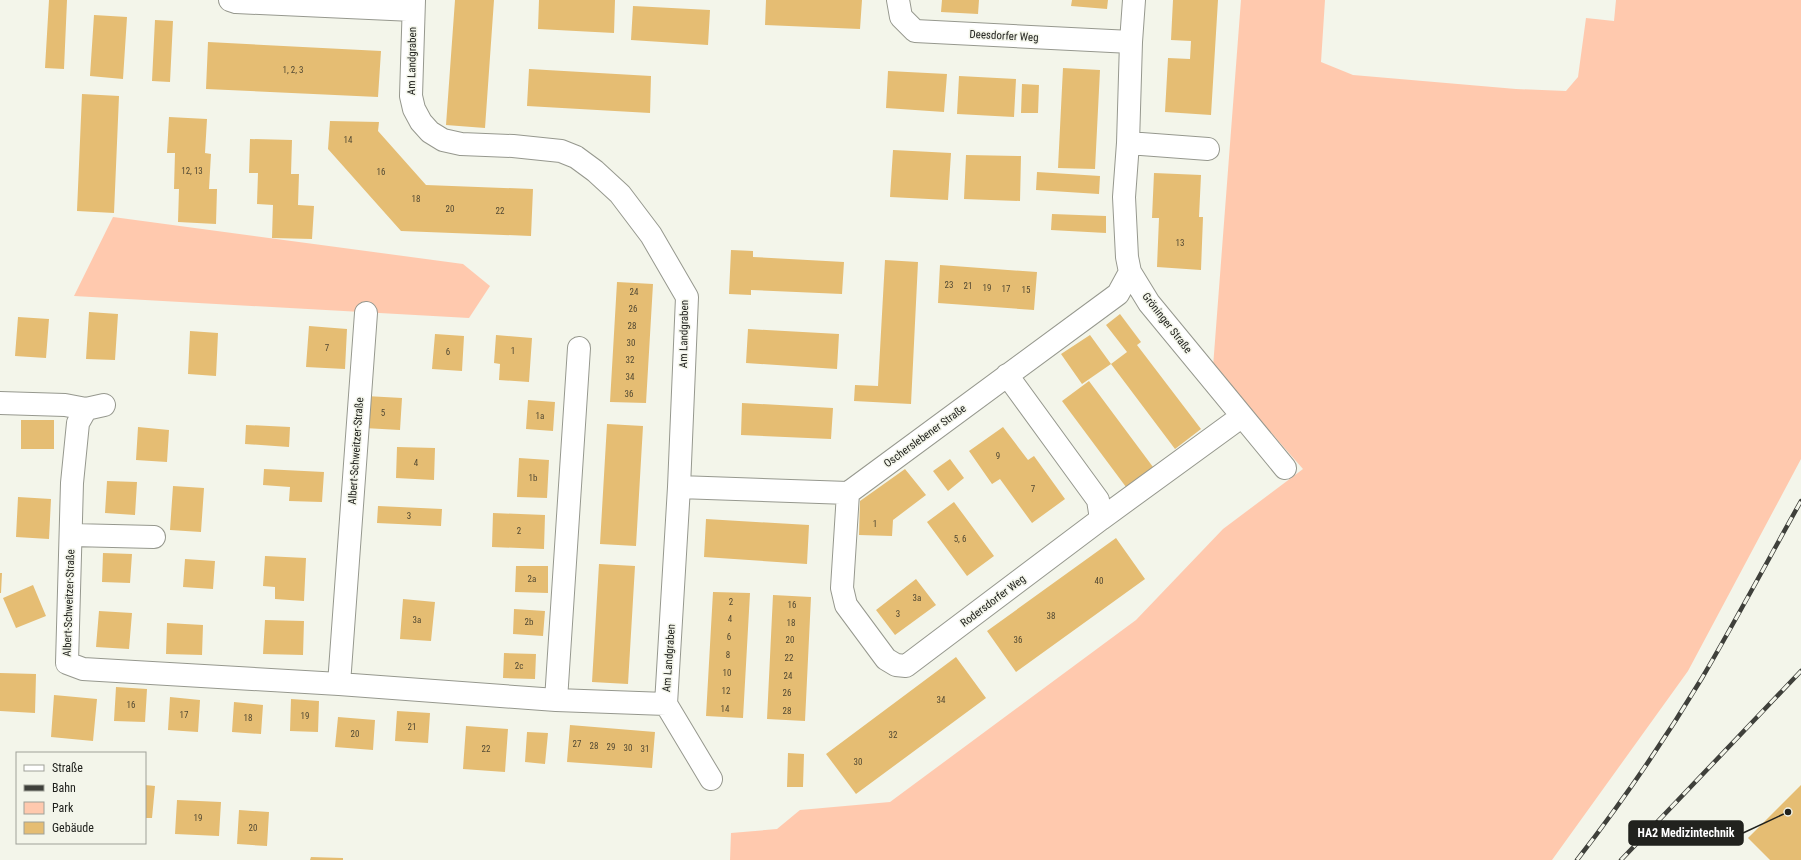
<svg xmlns="http://www.w3.org/2000/svg" width="1801" height="860" font-family="'Roboto Condensed',sans-serif">
<style>
.green{fill:#ffc9ae}
.building{fill:#e5bd73}
.lines{fill:none;stroke-linecap:round;stroke-linejoin:round}
.minor-casing{stroke:#96988e;stroke-width:24}
.minor{stroke:#fff;stroke-width:22}
.rail-casing{stroke:#3f403b;stroke-width:4.5}
.rail{stroke:#f3f5ea;stroke-width:3;stroke-dasharray:9;stroke-linecap:butt}
.labels{text-anchor:middle;dominant-baseline:central;stroke-width:3;stroke-linejoin:round;paint-order:stroke}
.number-label{font-size:9px;fill:#524933}
.street-label{font-size:11px;fill:#21221e;stroke:#f3f5ea}
.leader{fill:none;stroke:#21221e;stroke-width:1.5}
.callout-dot{fill:#21221e;stroke:#f3f5ea;stroke-width:1.5}
.callout{fill:#21221e;stroke:#21221e;stroke-width:1.5}
.callout-label{font-size:12px;text-anchor:middle;font-weight:bold;fill:#fff}
</style>
<rect width="100%" height="100%" fill="#f3f5ea"/>
<path class="green" d="M1241,0H1325L1321,62L1353,75L1516,89L1566,91L1578,77L1586,18L1614,21L1616,0H1801V459L1688,671L1552,860H730L731,833L777,829L800,810L890,802L1136,620L1223,529L1303,469L1213,367Z
M113,217L463,264L490,286L469,318L74,296Z"/>
<path class="building" d="M49,0H67L64,69L45,68Z
M455,0H494L485,128L446,125Z
M539,0H615L614,33L538,29Z
M766,0H862L860,29L765,25Z
M942,0H979L978,14L941,12Z
M1072,0H1108L1107,9L1071,6Z
M1173,0H1218L1211,115L1165,112L1168,58L1190,59L1191,41L1171,40Z
M633,6L710,10L708,45L631,40Z
M94,15L127,17L123,79L90,76Z
M155,20L173,21L170,82L152,81Z
M208,42L381,51L378,97L206,89Z
M1063,68L1100,70L1095,169L1058,168Z
M529,69L651,76L650,113L527,106Z
M888,71L947,74L944,112L886,108Z
M959,76L1016,79L1014,117L957,114Z
M1022,84L1039,85L1038,113H1021Z
M82,94L119,96L114,213L77,211Z
M169,117L207,119L205,153L211,154L209,189H217L216,224L178,222L179,189H174L175,153H167Z
M330,121L379,122L378,131L426,185L533,189L531,236L401,231L328,149Z
M250,139L292,140L291,174H299L298,205L314,206L312,239L272,238L273,205L257,204L258,173H249Z
M893,150L951,153L948,200L890,197Z
M966,155L1021,156L1020,201L964,199Z
M1037,172L1100,176L1099,194L1036,190Z
M1154,173L1201,175L1199,217H1203L1201,270L1157,267L1159,218H1152Z
M1052,214L1106,216V233L1051,230Z
M731,250L753,251V257L844,262L842,294L751,290V295L729,294Z
M885,260L918,262L911,404L854,401L855,385L878,386Z
M940,265L1037,272L1034,310L938,303Z
M617,282L653,284L646,403L610,402Z
M89,312L118,314L115,360L86,359Z
M1120,314L1141,342L1137,345L1201,429L1175,449L1111,364L1127,352L1106,325Z
M18,317L49,319L46,358L15,356Z
M309,326L347,329L345,369L306,367Z
M748,329L839,334L837,369L746,363Z
M190,331L218,333L216,376L188,374Z
M435,334L464,336L462,371L432,369Z
M496,335L532,338L529,382L499,380L500,364L494,363Z
M1090,335L1111,364L1082,384L1061,354Z
M1089,381L1153,467L1126,487L1062,401Z
M366,396L402,398L400,430L364,428Z
M528,400L555,402L553,431L526,429Z
M742,403L833,408L831,439L741,435Z
M21,420H54V449H21Z
M607,424L643,426L636,546L600,544Z
M246,425L290,427L289,447L245,444Z
M138,427L169,430L167,462L136,460Z
M1003,427L1028,460L1034,456L1065,499L1032,523L1000,479L992,484L969,451Z
M397,447L435,448L434,480L396,478Z
M519,458L549,460L547,498L517,497Z
M950,459L964,478L948,491L933,471Z
M264,469L324,472L322,502L289,501L290,487L263,485Z
M905,469L926,495L893,520L892,536L859,535L860,501Z
M107,481L137,482L135,515L105,513Z
M173,486L204,488L201,532L170,530Z
M18,497L51,499L49,539L16,537Z
M954,502L994,556L967,576L927,522Z
M378,506L442,509L441,526L377,523Z
M493,513L545,515L544,549L492,547Z
M706,519L809,525L807,564L704,557Z
M1116,538L1145,579L1016,672L987,631Z
M103,553L132,554L130,583L102,582Z
M265,556L306,558L304,601L275,599V587L263,586Z
M185,559L215,561L213,589L183,587Z
M599,564L635,566L628,684L592,682Z
M516,566H548V593L515,592Z
M0,573H2L1,593H0Z
M916,579L936,605L895,635L876,610Z
M33,585L46,616L16,628L3,598Z
M713,592L750,593L743,718L706,716Z
M773,595L811,597L805,721L767,719Z
M403,599L435,602L431,641L400,639Z
M514,609L545,611L543,636L513,634Z
M99,611L132,613L129,649L96,647Z
M265,620L304,621L303,655L263,654Z
M167,623L203,625L202,655L166,654Z
M504,653L536,654L535,679L503,678Z
M956,657L986,698L856,794L826,754Z
M0,673L36,674L35,713L0,711Z
M116,687L147,689L145,722L114,721Z
M54,695L97,699L93,741L51,737Z
M170,697L200,700L198,732L168,730Z
M291,699L319,701L318,732L290,731Z
M234,702L263,705L261,734L232,732Z
M397,711L430,713L428,743L395,741Z
M338,717L375,720L373,750L335,747Z
M570,725L655,732L652,768L567,762Z
M466,726L508,729L505,772L463,769Z
M527,732L548,733L545,764L525,762Z
M788,753L804,754L803,787H787Z
M145,785L155,786L152,818H145Z
M1801,785V860H1770L1748,838Z
M177,800L221,802L219,836L175,834Z
M239,810L269,812L267,846L237,844Z
M311,857L343,858V860H310Z"/>
<g class="lines">
<defs>
<path id="minor" d="M230,0L236,2L413,10
M414,0L411,96L414,109L421,122L430,132L443,140L461,144L513,146L561,151L576,157L595,171L620,194L651,235L687,297L679,487L666,704L711,779
M898,0L901,17L915,31L1131,42
M1134,0L1131,42L1128,143L1124,197L1127,257L1130,272L1149,303L1285,468
M1128,143L1208,149
M0,403L65,405L86,409
M104,405L86,409L78,423L72,483L67,663L83,669L339,684L556,700L666,704
M679,487L848,493L1118,294L1130,272
M848,493L842,588L846,605L886,659L896,665L906,666L1101,519L1098,500L1007,375
M1101,519L1241,417
M72,535L154,537
M339,684L366,313
M556,700L579,348"/>
</defs>
<use href="#minor" class="minor-casing"/>
<use href="#minor" class="minor"/>
<defs>
<path id="rail" d="M1577,860C1622,802 1664,741 1702,678C1736,620 1768,560 1801,501
M1621,860L1801,671"/>
</defs>
<use href="#rail" class="rail-casing"/>
<use href="#rail" class="rail"/>
</g>
<g class="labels">
<g class="number-label">
<text x="293" y="70">1, 2, 3</text>
<text x="348" y="140">14</text>
<text x="192" y="171">12, 13</text>
<text x="381" y="172">16</text>
<text x="416" y="199">18</text>
<text x="450" y="209">20</text>
<text x="500" y="211">22</text>
<text x="1180" y="243">13</text>
<text x="949" y="285">23</text>
<text x="968" y="286">21</text>
<text x="987" y="288">19</text>
<text x="1006" y="289">17</text>
<text x="1026" y="290">15</text>
<text x="634" y="292">24</text>
<text x="633" y="309">26</text>
<text x="632" y="326">28</text>
<text x="631" y="343">30</text>
<text x="327" y="348">7</text>
<text x="513" y="351">1</text>
<text x="448" y="352">6</text>
<text x="630" y="360">32</text>
<text x="630" y="377">34</text>
<text x="629" y="394">36</text>
<text x="383" y="413">5</text>
<text x="540" y="416">1a</text>
<text x="998" y="456">9</text>
<text x="416" y="463">4</text>
<text x="533" y="478">1b</text>
<text x="1033" y="489">7</text>
<text x="409" y="516">3</text>
<text x="875" y="524">1</text>
<text x="519" y="531">2</text>
<text x="960" y="539">5, 6</text>
<text x="532" y="579">2a</text>
<text x="1099" y="581">40</text>
<text x="917" y="598">3a</text>
<text x="731" y="602">2</text>
<text x="792" y="605">16</text>
<text x="898" y="614">3</text>
<text x="1051" y="616">38</text>
<text x="730" y="619">4</text>
<text x="417" y="620">3a</text>
<text x="529" y="622">2b</text>
<text x="791" y="623">18</text>
<text x="729" y="637">6</text>
<text x="790" y="640">20</text>
<text x="1018" y="640">36</text>
<text x="728" y="655">8</text>
<text x="789" y="658">22</text>
<text x="519" y="666">2c</text>
<text x="727" y="673">10</text>
<text x="788" y="676">24</text>
<text x="726" y="691">12</text>
<text x="787" y="693">26</text>
<text x="941" y="700">34</text>
<text x="131" y="705">16</text>
<text x="725" y="709">14</text>
<text x="787" y="711">28</text>
<text x="184" y="715">17</text>
<text x="305" y="716">19</text>
<text x="248" y="718">18</text>
<text x="412" y="727">21</text>
<text x="355" y="734">20</text>
<text x="893" y="735">32</text>
<text x="577" y="744">27</text>
<text x="594" y="746">28</text>
<text x="611" y="747">29</text>
<text x="628" y="748">30</text>
<text x="486" y="749">22</text>
<text x="645" y="749">31</text>
<text x="858" y="762">30</text>
<text x="198" y="818">19</text>
<text x="253" y="828">20</text>
</g>
<g class="street-label">
<text transform="translate(1004 36) rotate(3)">Deesdorfer Weg</text>
<text transform="translate(412 61) rotate(-89)">Am Landgraben</text>
<text transform="translate(1167 323) rotate(52)">Gröninger Straße</text>
<text transform="translate(684 334) rotate(-89)">Am Landgraben</text>
<text transform="translate(925 436) rotate(-36)">Oscherslebener Straße</text>
<text transform="translate(356 451) rotate(-86)">Albert-Schweitzer-Straße</text>
<text transform="translate(993 601) rotate(-37)">Rodersdorfer Weg</text>
<text transform="translate(69 603) rotate(-88)">Albert-Schweitzer-Straße</text>
<text transform="translate(669 658) rotate(-86)">Am Landgraben</text>
</g>
</g>
<path class="leader" d="M1788 812L1743 833"/>
<circle class="callout-dot" cx="1788" cy="812" r="4"/>
<rect class="callout" x="1629" y="821" width="114" height="24" rx="4"/>
<g class="callout-label">
<text x="1686" y="837">HA2 Medizintechnik</text>
</g>
<rect x="16" y="752" width="130" height="92" fill="#f3f5ea" stroke="#9fa198"/>
<rect x="24" y="765" width="20" height="6" fill="#ffffff" stroke="#9fa198"/>
<text x="52" y="772" font-size="12" fill="#21221e">Straße</text>
<rect x="24" y="785" width="20" height="6" fill="#3f403b" stroke="#9fa198"/>
<text x="52" y="792" font-size="12" fill="#21221e">Bahn</text>
<rect x="24" y="802" width="20" height="12" fill="#ffc9ae" stroke="#9fa198"/>
<text x="52" y="812" font-size="12" fill="#21221e">Park</text>
<rect x="24" y="822" width="20" height="12" fill="#e5bd73" stroke="#9fa198"/>
<text x="52" y="832" font-size="12" fill="#21221e">Gebäude</text>
</svg>
